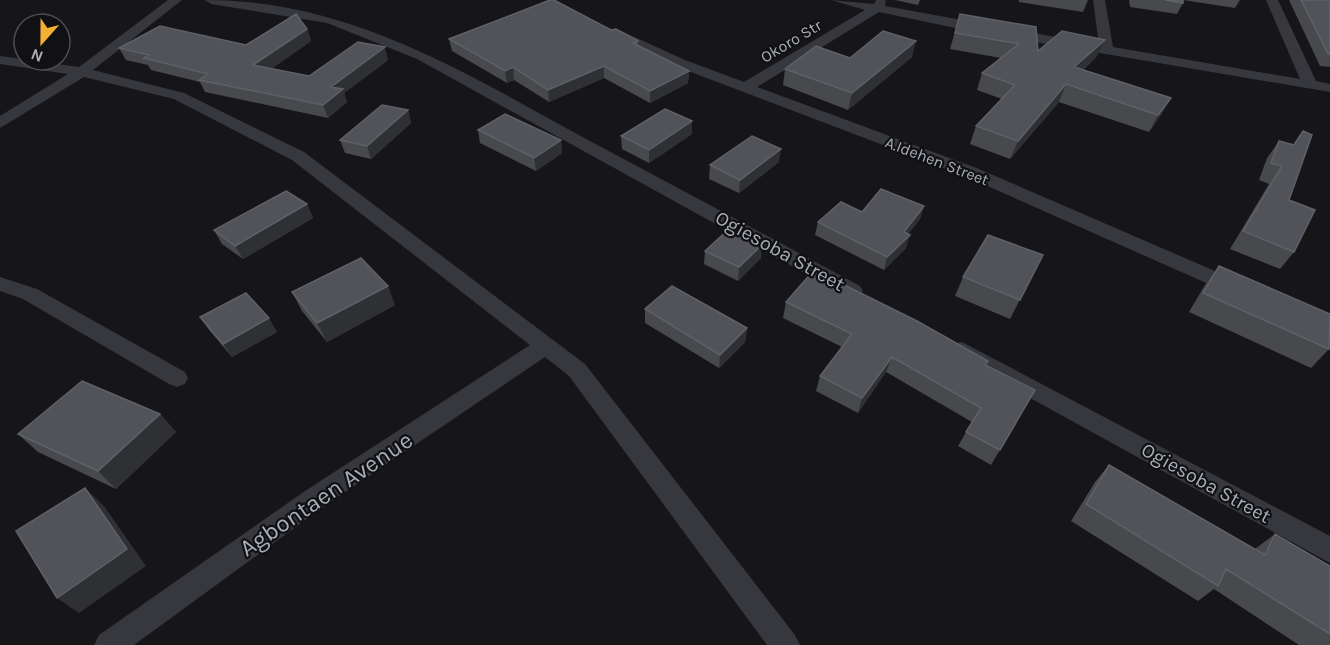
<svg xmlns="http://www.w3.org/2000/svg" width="1330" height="645" font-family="Karla,sans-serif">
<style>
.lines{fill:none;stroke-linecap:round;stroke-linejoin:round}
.minor{fill:#37383d;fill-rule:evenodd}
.wall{fill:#47494d}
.shaded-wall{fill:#2f3033}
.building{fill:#525359;stroke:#5f6168;stroke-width:1.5}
.labels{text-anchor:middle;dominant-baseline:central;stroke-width:4.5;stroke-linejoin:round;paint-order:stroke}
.far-street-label{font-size:16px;fill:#a8adb8;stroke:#111113}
.street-label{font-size:20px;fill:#a8adb8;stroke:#111113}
.near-street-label{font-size:24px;fill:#a8adb8;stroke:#111113}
</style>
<rect width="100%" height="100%" fill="#161618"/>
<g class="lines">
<path class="minor" d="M168,0H182L93,70L184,93L304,152L585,364L795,635L800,645H767L569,376L545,357L323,507L134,645H94L99,635L305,491L530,345L292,160L174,99L84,77L0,128V116L68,74L0,64V56L79,67Z
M205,0C350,0 465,73 588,140C679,188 769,237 860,286L863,291L860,296H846L417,59L327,23L211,4Z
M831,0L874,4L876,0H886L885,6L1099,45L1093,0H1105L1113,47L1300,79L1266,0H1278L1316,81L1330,84V92L970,31L879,12L757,87L979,169L1245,284L1248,289L1245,294H1231L967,177L675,66L605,32L607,29H617L685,60L744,82L865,10Z
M0,277L37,289L185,372L188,378L185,384L177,387L169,384L23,299L0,291Z
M962,342L1330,536V563L954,356L951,350L954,344Z"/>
</g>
<path class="wall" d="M895,0H920L918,5Z
M1019,0H1088L1083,12L1019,2Z
M1129,0H1240L1235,8L1183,0V3L1177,14L1130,7Z
M1289,0H1330V67L1320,66Z
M960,14L1038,51L1097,56L1083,70L1171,98L1161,115L1149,132L1059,102L1010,159L970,144L976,126L1002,99L977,90L982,73L1001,58L950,49Z
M307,29L311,41L271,69L309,76L388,60L344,93L347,102L328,118L205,92L200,82L151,70L148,65L126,60L119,48L246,45Z
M611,30L638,41V45L689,71L688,83L650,103L604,78L549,102L514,80L507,83L452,51L449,39Z
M912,57L848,110L783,85L785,69L850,58Z
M408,110L411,123L371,159L345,153L340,140Z
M478,130L561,140L562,153L536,171L480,143Z
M1303,131L1289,200L1294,252L1280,269L1230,249L1269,184L1259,180L1267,158L1279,141L1293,145Z
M692,134L649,163L622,149L621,136Z
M779,162L739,193L709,179L710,165Z
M307,204L313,218L243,259L222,244L214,230Z
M924,206L920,219L908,234L906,248L884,270L815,235L818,222L862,212Z
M705,251L761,258L738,281L704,264Z
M1043,255L1010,319L955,296L963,277Z
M1219,266L1329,349L1311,368L1189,312L1205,285Z
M292,292L395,305L327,342L302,311Z
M786,302L988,361L986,365L1035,390L991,465L958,446L972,422L886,372L858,413L816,391L820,376L842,347L783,318Z
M645,309L747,328L745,342L719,368L645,323Z
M200,317L277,332L232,357L209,330Z
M160,414L176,432L116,489L38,452L18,434Z
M1109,465L1255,549L1275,534L1330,566V645H1299L1214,589L1198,601L1071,521L1095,482Z"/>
<path class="shaded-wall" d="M307,29L311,41L259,77L253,65Z
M1105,40L1097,56L1067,84L1074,67Z
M916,41L912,57L848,110L852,93Z
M385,47L388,60L344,93L347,102L328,118L323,105L331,87Z
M604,66V78L549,102L548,90Z
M513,67L514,80L507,83L505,71Z
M689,71L688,83L650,103V91Z
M1066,84L1059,102L1010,159L1018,141Z
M1171,98L1161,115L1149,132L1158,115Z
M408,110L411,123L371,159L367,146Z
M692,121V134L649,163V150Z
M561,140L562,153L536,171L534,158Z
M781,149L779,162L739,193L740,180Z
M307,204L313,218L243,259L235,246Z
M924,206L920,219L901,243L910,235L906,248L884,270L887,257L904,232Z
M762,245L761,258L738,281L739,267Z
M388,286L395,305L327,342L317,323Z
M269,318L277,332L232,357L223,344Z
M747,328L745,342L719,368L720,355Z
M892,357L886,372L858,413L862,398Z
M160,414L176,432L116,489L98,471Z
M85,488L104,506L146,566L79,613L57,598Z"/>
<path class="building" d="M550,0H554L611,30L616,29L638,41L633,43L689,71L650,91L604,66L548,90L513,67L505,71L449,39Z
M1165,0H1183V3Z
M1301,0H1330V54H1328Z
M296,14L307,29L253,65L309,76L358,42L385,47L331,87L343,89L323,105L199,80L208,74L144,58L149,55L119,48L160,26L246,45Z
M960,14L1036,27L1038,51L1062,31L1105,40L1074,67L1171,98L1158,115L1066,84L1018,141L976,126L1015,85L982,73L1019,44L955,33Z
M883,31L916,41L852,93L785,69L816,46L850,58Z
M382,105L408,110L367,146L340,140Z
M665,109L692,121L649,150L621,136Z
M505,114L561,140L534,158L478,130Z
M1303,131L1312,135L1289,200L1315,210L1294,252L1243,231L1282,166L1271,163L1279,141L1294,145Z
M752,136L781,149L740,180L710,165Z
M881,189L924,206L904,232L910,235L887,257L818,222L841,202L862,212Z
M286,191L307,204L235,246L214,230Z
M729,229L762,245L739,267L705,251Z
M988,235L1043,255L1020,300L963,277Z
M361,258L388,286L317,323L292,292Z
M1219,266L1330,314L1329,349L1203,293Z
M814,270L917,321L988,361L985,365L1035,390L1000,450L966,432L981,408L892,357L862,398L820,376L852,334L786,302Z
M672,286L747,328L720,355L645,309Z
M246,293L269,318L223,344L200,317Z
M82,381L160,414L98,471L18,434Z
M1109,465L1265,555L1275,534L1330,566V634L1226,569L1218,586L1086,504Z
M85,488L127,549L57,598L16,531Z"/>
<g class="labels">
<g class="far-street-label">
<text transform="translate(791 41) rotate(-31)">Okoro Str</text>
<text transform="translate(937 161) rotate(21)">A.Idehen Street</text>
</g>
<g class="street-label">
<text transform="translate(780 251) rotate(29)">Ogiesoba Street</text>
<text transform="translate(1206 483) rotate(29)">Ogiesoba Street</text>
</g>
<g class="near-street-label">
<text transform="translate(326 494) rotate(-34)">Agbontaen Avenue</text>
</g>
</g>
<g transform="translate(42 42) rotate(201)"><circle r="28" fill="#111113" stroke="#4d4f55" stroke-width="1.5"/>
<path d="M0-4.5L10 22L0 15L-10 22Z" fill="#f2b134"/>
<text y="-9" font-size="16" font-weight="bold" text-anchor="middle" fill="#a8adb8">N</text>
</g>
</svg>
